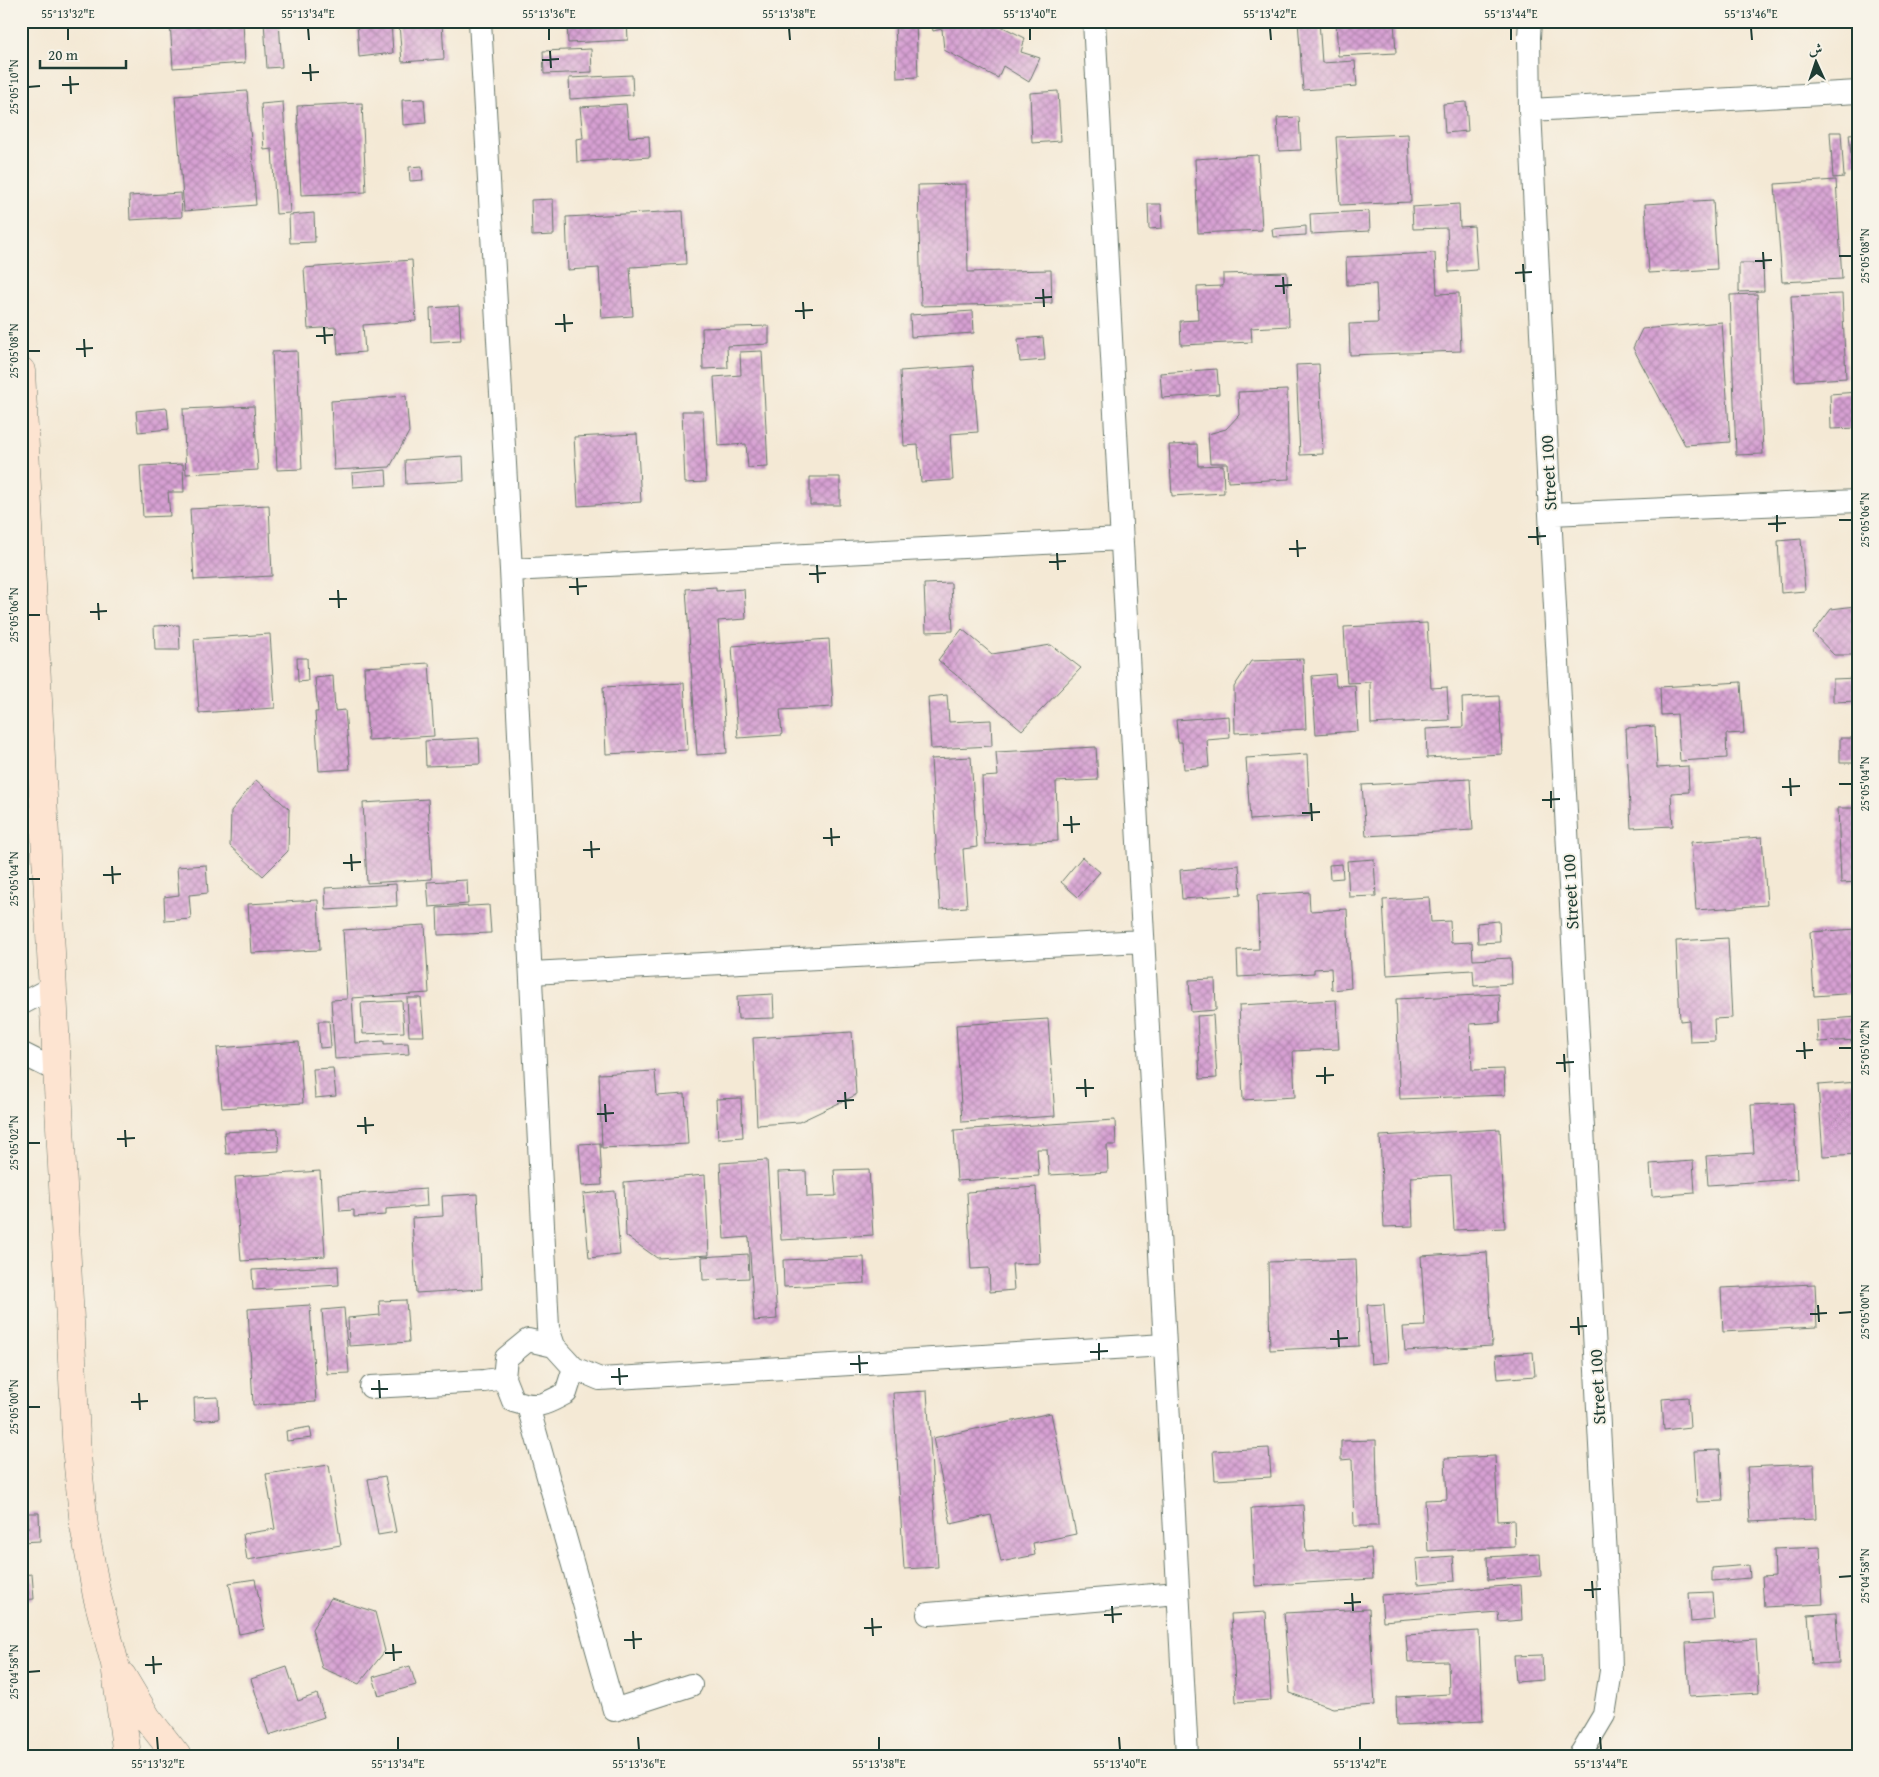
<svg xmlns="http://www.w3.org/2000/svg" width="1879" height="1777" font-family="'Gentium Book Plus',Amiri,serif">
<style>
.building{fill:url(#building-cross-hatch)}
.lines{fill:none;stroke-linecap:round;stroke-linejoin:round}
.street-casing{stroke:#6a796c;stroke-width:24}
.secondary-casing{stroke:#6a796c;stroke-width:29}
.street{stroke:#fff;stroke-width:22}
.secondary{stroke:#fde4d1;stroke-width:28}
.ticks{fill:none;stroke:#1f3d34;stroke-width:2}
.labels{text-anchor:middle;dominant-baseline:central;stroke-width:4;stroke-linejoin:round;paint-order:stroke}
.street-label{font-size:18px;fill:#1f3d34;stroke:#f7f3e8}
.neatline{fill:none;stroke:#1f3d34;stroke-width:2}
.ticks-label{font-size:12px;text-anchor:middle;fill:#1f3d34}
</style>
<defs>
<pattern id="building-cross-hatch" width="8" height="8" patternUnits="userSpaceOnUse" patternTransform="scale(1.25)"><rect width="8" height="8" fill="#d7a0d3"/><path d="M0 0l8 8M0 8l8-8" fill="none" stroke="#ae84ac"/></pattern>
</defs>
<rect width="100%" height="100%" fill="#f7f3e8"/>
<filter id="ink" filterUnits="userSpaceOnUse"><feTurbulence type="fractalNoise" baseFrequency=".02" numOctaves="2"/><feDisplacementMap in="SourceGraphic" scale="10" xChannelSelector="R" yChannelSelector="G"/><feConvolveMatrix kernelMatrix="1 2 1 2 8 2 1 2 1" color-interpolation-filters="sRGB"/></filter>
<filter id="wash" filterUnits="userSpaceOnUse"><feTurbulence type="fractalNoise" baseFrequency=".0096" numOctaves="4" result="noise"/><feDisplacementMap in="SourceGraphic" scale="20" xChannelSelector="R" yChannelSelector="G"/><feGaussianBlur stdDeviation="1.12" result="paint"/><feColorMatrix in="noise" values="0 0 0 0 0 0 0 0 0 0 0 0 0 0 0 0 0 1.4 0 .05"/><feComposite in="paint" operator="in"/></filter>
<g filter="url(#wash)">
<rect width="100%" height="100%" fill="#f4e9d5"/>
<g id="blocks">
<path class="building" d="M170,21H243L245,63L173,68Z
M264,21H279L282,67L267,68Z
M357,21H391L393,53L359,57Z
M442,21L444,59L402,62L399,24Z
M567,21H627L628,40L568,43Z
M895,21H916L918,77L897,78Z
M931,21H991L1025,38L1021,52L1040,58L1029,82L1003,66L998,78L944,50L942,29L933,31Z
M1298,21H1319L1322,63L1355,61L1357,86L1303,90Z
M1336,21H1394L1396,53L1338,56Z
M591,49L592,72L544,74L543,51Z
M632,75L633,95L570,99L569,78Z
M247,91L256,205L184,211L175,96Z
M1058,91L1061,141L1032,143L1030,93Z
M424,99L426,123L403,125L402,100Z
M283,102L290,213L276,214L272,149L264,150L261,104Z
M1466,102L1468,131L1445,133L1443,104Z
M362,103L366,192L301,195L297,106Z
M626,104L629,137L649,136L650,157L577,162L576,139L583,138L580,107Z
M1299,117L1301,150L1279,151L1277,118Z
M1830,132H1841L1844,177L1833,178Z
M1858,133V164H1852L1849,134Z
M1408,134L1411,202L1340,205L1336,137Z
M1258,155L1262,230L1198,233L1195,159Z
M422,166L423,180L410,181L409,167Z
M1836,180L1842,279L1782,282L1775,184Z
M966,184L968,272L1051,270L1052,303L921,306L918,185Z
M181,193L182,217L130,220L129,196Z
M553,199L554,235L532,236L531,200Z
M1713,200L1717,269L1649,273L1645,204Z
M1148,204H1161L1162,228L1149,229Z
M1459,204L1460,227L1474,226L1477,270L1449,272L1447,228L1413,229L1412,207Z
M683,211L686,264L630,267L633,316L602,318L599,268L568,270L566,217Z
M1369,211L1370,231L1311,234L1310,214Z
M314,213L315,242L290,243L289,215Z
M1306,226V235L1273,237L1272,229Z
M1435,253L1437,294L1459,293L1461,351L1350,355L1349,324L1378,323L1376,284L1347,285L1346,257Z
M412,260L416,321L363,325L365,352L338,354L336,327L308,329L304,268Z
M1739,263H1763L1764,291L1739,292Z
M1855,265H1858V289H1856Z
M1287,272L1289,326L1251,328L1252,342L1181,345L1180,321L1198,320L1197,287L1223,286V274Z
M1757,294L1763,454L1736,455L1730,295Z
M1842,294L1846,378L1795,381L1791,296Z
M459,306L461,340L431,342L430,308Z
M973,311L974,333L911,337L910,315Z
M1722,322L1730,442L1685,445L1633,348L1642,329Z
M769,326V344L727,346L728,368L703,369L702,328Z
M1043,337L1045,360L1020,362L1018,339Z
M297,351L302,469L277,470L272,352Z
M762,351L768,467L748,468L746,444L718,446L714,377L741,375L740,352Z
M1319,364L1323,454L1300,455L1296,365Z
M973,366L978,432L950,434L953,480L921,482L918,445L904,446L900,371Z
M1217,369L1219,394L1162,398L1160,373Z
M1287,390L1289,479L1228,482L1227,463H1210L1208,434L1226,429L1239,415L1238,392Z
M1858,392V428L1831,429L1830,394Z
M406,396L409,432L390,467L334,470L331,401Z
M254,406L258,470L186,474L183,409Z
M167,408L169,429L138,432L136,411Z
M682,411H703L706,482L685,483Z
M637,434L641,502L578,506L574,437Z
M1197,444L1198,466L1223,465L1224,493L1172,496L1169,445Z
M463,456L464,481L406,484L405,460Z
M183,464L184,492H168L170,516L143,517L140,466Z
M386,470L387,485L353,487L352,473Z
M810,477H840V505H810Z
M269,505L272,576L194,580L190,509Z
M1801,539L1805,591L1781,593L1778,541Z
M951,583L953,631L926,632L924,584Z
M716,587V591L744,589L746,619L718,621L727,753L697,755L686,589Z
M1856,606L1858,655H1834L1813,633L1831,609Z
M1427,623L1431,688L1447,687L1449,720L1371,724L1370,682L1347,683L1344,627Z
M179,625L180,650H155L154,626Z
M962,629L992,654L1051,645L1081,668L1022,730L938,660Z
M270,634L275,708L199,713L194,639Z
M829,639L833,707L780,710L782,735L738,738L732,646Z
M297,658H307L308,681L298,682Z
M1303,659L1306,729L1235,733L1234,687L1251,661Z
M429,663L434,736L368,740L364,667Z
M1335,674L1336,686L1355,685L1358,731L1316,734L1312,676Z
M333,676L335,711L345,710L350,769L319,771L315,712H318L315,678Z
M1858,678V701L1833,702V679Z
M1741,682L1744,733L1726,734L1727,758L1680,761L1677,714L1661,715L1660,687Z
M684,683L688,750L606,754L603,687Z
M947,695L949,722L991,720L992,746L931,749L928,697Z
M1499,696L1502,754L1427,758L1426,729L1463,727L1462,698Z
M1229,716L1230,738L1207,740L1209,767L1184,769L1182,742H1178L1176,720Z
M1655,726L1657,768L1688,766L1689,792L1671,793L1673,826L1631,828L1626,728Z
M479,738L480,764L426,766L425,741Z
M1840,738H1858V763H1840Z
M1096,747L1098,780L1056,782L1058,841L985,844L982,777L998,776L996,752Z
M1307,754L1310,816L1250,820L1246,758Z
M971,757L977,847L963,849L967,907L940,909L931,759Z
M1470,779L1473,830L1366,836L1362,785Z
M256,780L289,809L288,851L263,876L230,846L231,811Z
M428,799L432,879L367,883L363,803Z
M1838,808H1858V882L1841,883Z
M1762,837L1767,905L1696,910L1691,842Z
M1082,857L1100,872L1078,897L1061,882Z
M1374,859L1376,896L1349,897L1347,861Z
M1342,864L1343,878L1330,879L1329,865Z
M206,865L208,893L189,895L191,919L165,921L164,897L179,895L177,867Z
M1239,865L1241,895L1182,899L1180,870Z
M467,880L468,904L429,907L427,882Z
M396,884L397,906L326,910L325,888Z
M1309,892L1310,911L1347,909L1351,988L1332,990L1331,968L1314,969V973L1238,977L1237,950L1259,949L1257,895Z
M1429,897L1431,922L1450,921L1451,943L1472,942L1473,960L1511,958L1512,984L1474,986L1473,970L1387,975L1383,900Z
M318,900L320,950L251,953L248,904Z
M489,905L491,933L438,935L437,908Z
M1499,921L1500,942L1478,943L1477,923Z
M425,925L429,993L352,998L355,1043L384,1041V1044L408,1043L409,1054L335,1059L331,1000L347,999L343,930Z
M1858,929V993L1814,996L1810,932Z
M1728,938L1732,1018L1714,1019L1715,1041L1690,1042L1689,1020L1680,1021L1676,941Z
M1215,979L1216,1010L1191,1012L1189,980Z
M773,994L774,1018L738,1019L737,996Z
M1499,994L1500,1022L1470,1024L1472,1070L1504,1069L1505,1095L1400,1099L1396,999Z
M407,998H421L424,1036H409Z
M1336,1000L1339,1049L1293,1051L1295,1097L1243,1100L1239,1005Z
M402,1001L404,1032L363,1034L361,1003Z
M1213,1015L1217,1078L1200,1079L1197,1016Z
M1858,1017V1040L1818,1042L1817,1020Z
M1048,1019L1055,1116L962,1122L956,1025Z
M318,1021H329L331,1047L320,1048Z
M852,1032L856,1095L799,1122L757,1125L753,1038Z
M299,1042L303,1103L222,1108L217,1048Z
M333,1068L336,1096L315,1098L313,1069Z
M655,1071L657,1096L685,1094L688,1144L602,1148L599,1074Z
M1858,1082V1154L1823,1156L1818,1085Z
M741,1098L743,1137L718,1139L716,1099Z
M1793,1103L1797,1179L1708,1185L1706,1156L1754,1153L1751,1105Z
M1115,1120L1116,1145H1107L1108,1172L1049,1175L1047,1149H1037L1039,1176L957,1181L954,1130Z
M278,1129L279,1151L226,1154L224,1132Z
M1500,1129L1505,1228L1454,1230L1451,1175L1411,1177L1413,1226L1384,1227L1380,1136Z
M600,1143L602,1185L582,1186L579,1144Z
M767,1160L777,1319L754,1321L749,1237L724,1239L720,1163Z
M1693,1161L1695,1193L1652,1196L1650,1164Z
M869,1169L873,1235L781,1240L778,1172L806,1171L807,1197L836,1196L834,1170Z
M320,1171L325,1256L241,1261L235,1177Z
M705,1175L709,1255L657,1258L626,1236L624,1182Z
M1036,1187L1040,1263L1012,1264L1014,1290L990,1292L989,1268L971,1269L967,1192Z
M426,1189L427,1206L386,1209V1215L354,1217V1210L340,1211L339,1195Z
M615,1191L620,1255L589,1258L583,1194Z
M477,1194L482,1289L416,1293L412,1218L443,1216L442,1196Z
M1487,1252L1492,1346L1405,1351L1403,1327L1425,1326L1421,1256Z
M748,1254L749,1278L703,1280L702,1257Z
M864,1257L865,1283L784,1287L783,1260Z
M1356,1259L1359,1346L1270,1350L1268,1262Z
M338,1266L339,1285L253,1290L252,1270Z
M1815,1284L1817,1327L1723,1332L1721,1288Z
M406,1300L409,1342L349,1346L348,1318L380,1315L379,1301Z
M1384,1304L1388,1362L1371,1364L1367,1305Z
M310,1305L316,1402L253,1405L248,1309Z
M344,1308L349,1373L327,1374L322,1310Z
M1533,1352L1535,1376L1498,1379L1496,1355Z
M21,1389H23L25,1414H21Z
M927,1391L938,1567L904,1569L893,1393Z
M218,1397L219,1419L195,1421L194,1398Z
M1688,1397L1690,1427L1664,1430L1662,1399Z
M1051,1413L1076,1534L1033,1543L1035,1555L1001,1562L991,1515L951,1524L933,1438Z
M310,1427L312,1438L287,1441L286,1431Z
M1376,1440L1378,1526H1354L1352,1459L1341,1460V1441Z
M1269,1448L1271,1477L1215,1480L1213,1451Z
M1720,1450L1723,1501L1697,1502L1694,1451Z
M1495,1456L1498,1521L1514,1520L1515,1547L1428,1551L1425,1500L1447,1499L1445,1458Z
M1814,1464L1816,1519L1750,1522L1747,1467Z
M329,1465L341,1545L247,1560L243,1534L275,1529L266,1474Z
M385,1476L396,1532L378,1535L368,1479Z
M1303,1505L1306,1552L1371,1548L1373,1579L1255,1586L1251,1508Z
M28,1513H39L40,1541L21,1542V1529L29,1528Z
M1820,1547L1823,1604L1764,1607L1762,1577L1775,1576L1774,1549Z
M1540,1554L1541,1576L1488,1580L1487,1557Z
M1453,1556L1455,1581L1418,1584L1416,1559Z
M1749,1565L1750,1578L1712,1581V1568Z
M32,1574L34,1599L21,1600V1575Z
M255,1579L265,1629L239,1634L229,1583Z
M1520,1585L1522,1620L1499,1622L1498,1612L1383,1621L1381,1595Z
M1712,1592L1714,1620L1691,1622L1689,1593Z
M331,1598L375,1612L385,1651L359,1684L322,1668L312,1629Z
M1369,1609L1375,1705L1333,1708L1290,1693L1284,1613Z
M1266,1612L1271,1700L1236,1702L1231,1614Z
M1836,1613L1839,1663L1812,1664L1808,1615Z
M21,1615H24L26,1650H21Z
M1479,1631L1483,1721L1397,1725L1396,1697L1449,1694L1448,1661L1408,1662L1406,1635Z
M1756,1639L1759,1693L1689,1697L1686,1643Z
M1542,1655L1543,1680L1516,1682L1514,1656Z
M410,1666L416,1685L379,1696L373,1677Z
M287,1667L298,1701L317,1694L324,1717L269,1735L251,1679Z
M21,1710L27,1713L21,1724Z"/>
</g>
</g>
<g filter="url(#ink)">
<use href="#blocks" fill-opacity="0" stroke="#6a796c" stroke-width="1"/>
<g class="lines">
<defs>
<path id="street" d="M480,21L511,570L548,1328L554,1346L574,1368L600,1379L1165,1345
M1094,21L1187,1756
M1530,21L1529,37L1530,110L1550,514L1610,1631L1611,1671L1604,1715L1582,1752L1579,1756
M1530,110L1858,92
M1550,514L1858,501
M511,570L1121,539
M531,973L1142,941
M21,1004L53,987
M21,1053L57,1071
M504,1378L513,1401C539,1409 544,1405 566,1393L574,1368
M371,1387L484,1381L504,1378L506,1358L528,1340L554,1346
M528,1406L614,1710L691,1685
M928,1614L1178,1593"/>
<path id="secondary" d="M21,371L77,1456L84,1526L97,1596L115,1664L127,1756
M122,1676L147,1718L177,1756"/>
</defs>
<use href="#street" class="street-casing"/>
<use href="#secondary" class="secondary-casing"/>
<use href="#street" class="street"/>
<use href="#secondary" class="secondary"/>
</g>
</g>
<path class="ticks" d="M68,28V40M308,28L309,40M549,28V40M789,28L790,40M1030,28V40M1270,28L1271,40M1511,28V40M1751,28L1752,40M550,51L551,68M542,60L559,59M310,64L311,81M302,73L319,72M70,76L71,94M62,85L79,84M28,87L40,86M1763,252L1764,269M1839,256H1852M1755,261L1772,260M1523,264L1524,282M1515,273L1532,272M1283,277L1284,294M1275,286L1292,285M1043,289L1044,307M1035,298L1052,297M803,302L804,319M795,311L813,310M564,314L565,332M555,324L573,323M324,327L325,344M316,336L333,335M84,339L85,357M76,349L93,348M28,351H40M1777,515V532M1839,520H1852M1768,524L1786,523M1537,527L1538,545M1528,537L1546,536M1297,540L1298,557M1289,549L1306,548M1057,553L1058,570M1049,562L1066,561M817,565L818,583M809,574L826,573M577,578L578,595M569,587L587,586M338,590L339,608M329,599H347M98,603L99,620M90,612L107,611M28,615H40M1790,778L1791,796M1839,784H1852M1782,787L1800,786M1551,791V808M1542,800L1560,799M1311,803L1312,821M1302,813L1320,812M1071,816L1072,833M1063,825L1080,824M831,828L832,846M823,838L840,837M591,841L592,858M583,850L600,849M351,854L352,871M343,863L361,862M112,866L113,884M103,875L121,874M28,879H40M1804,1042L1805,1059M1839,1048H1852M1796,1051L1813,1050M1564,1054L1565,1072M1556,1063L1574,1062M1325,1067V1084M1316,1076L1334,1075M1085,1079L1086,1097M1076,1088H1094M845,1092L846,1109M837,1101L854,1100M605,1104L606,1122M597,1114L614,1113M365,1117L366,1134M357,1126L374,1125M125,1130L126,1147M117,1139L135,1138M28,1143H40M1818,1305L1819,1322M1839,1313L1852,1312M1810,1314L1827,1313M1578,1317L1579,1335M1570,1327L1587,1326M1338,1330L1339,1347M1330,1339L1348,1338M1099,1343V1360M1090,1352L1108,1351M859,1355L860,1373M850,1364L868,1363M619,1368L620,1385M611,1377L628,1376M379,1380L380,1398M371,1389H388M139,1393L140,1410M131,1402L148,1401M28,1407H40M1839,1577L1852,1576M1592,1581L1593,1598M1584,1590L1601,1589M1352,1593L1353,1611M1344,1603L1361,1602M1112,1606L1113,1623M1104,1615L1122,1614M872,1618L873,1636M864,1628L882,1627M633,1631L634,1649M624,1640L642,1639M393,1644L394,1661M385,1653L402,1652M153,1656L154,1674M145,1665L162,1664M28,1672L40,1671M157,1737L158,1750M398,1737V1750M638,1737L639,1750M879,1737V1750M1119,1737L1120,1750M1360,1737V1750M1600,1737L1601,1750"/>
<g class="labels">
<g class="street-label">
<text transform="translate(1548 473) rotate(-93)">Street 100</text>
<text transform="translate(1570 892) rotate(-93)">Street 100</text>
<text transform="translate(1597 1387) rotate(-93)">Street 100</text>
</g>
</g>
<rect width="1879" height="1777" fill="none" stroke="#f7f3e8" stroke-width="55"/>
<g transform="translate(1816 62) rotate(357)" stroke="#f7f3e8" stroke-width="4" paint-order="stroke">
<path d="M0-4L9 19L0 12L-9 19Z" fill="#1f3d34"/>
<text y="-8" font-size="14" font-weight="bold" text-anchor="middle" fill="#1f3d34">ش</text>
</g>
<path d="M40 60v8h86v-8" fill="none" stroke="#1f3d34" stroke-width="2.5"/>
<text x="48" y="60" font-size="15" fill="#1f3d34" stroke="#f7f3e8" stroke-width="4" paint-order="stroke">20 m</text>
<rect x="28" y="28" width="1824" height="1722" class="neatline"/>
<g class="ticks-label">
<text x="68" y="18">55°13'32"E</text>
<text x="308" y="18">55°13'34"E</text>
<text x="549" y="18">55°13'36"E</text>
<text x="789" y="18">55°13'38"E</text>
<text x="1030" y="18">55°13'40"E</text>
<text x="1270" y="18">55°13'42"E</text>
<text x="1511" y="18">55°13'44"E</text>
<text x="1751" y="18">55°13'46"E</text>
<text transform="translate(14 87) rotate(-90)" y="4">25°05'10"N</text>
<text transform="translate(1865 256) rotate(-90)" y="4">25°05'08"N</text>
<text transform="translate(14 351) rotate(-90)" y="4">25°05'08"N</text>
<text transform="translate(1865 520) rotate(-90)" y="4">25°05'06"N</text>
<text transform="translate(14 615) rotate(-90)" y="4">25°05'06"N</text>
<text transform="translate(1865 784) rotate(-90)" y="4">25°05'04"N</text>
<text transform="translate(14 879) rotate(-90)" y="4">25°05'04"N</text>
<text transform="translate(1865 1048) rotate(-90)" y="4">25°05'02"N</text>
<text transform="translate(14 1143) rotate(-90)" y="4">25°05'02"N</text>
<text transform="translate(1865 1312) rotate(-90)" y="4">25°05'00"N</text>
<text transform="translate(14 1407) rotate(-90)" y="4">25°05'00"N</text>
<text transform="translate(1865 1576) rotate(-90)" y="4">25°04'58"N</text>
<text transform="translate(14 1672) rotate(-90)" y="4">25°04'58"N</text>
<text x="158" y="1768">55°13'32"E</text>
<text x="398" y="1768">55°13'34"E</text>
<text x="639" y="1768">55°13'36"E</text>
<text x="879" y="1768">55°13'38"E</text>
<text x="1120" y="1768">55°13'40"E</text>
<text x="1360" y="1768">55°13'42"E</text>
<text x="1601" y="1768">55°13'44"E</text>
</g>
</svg>
